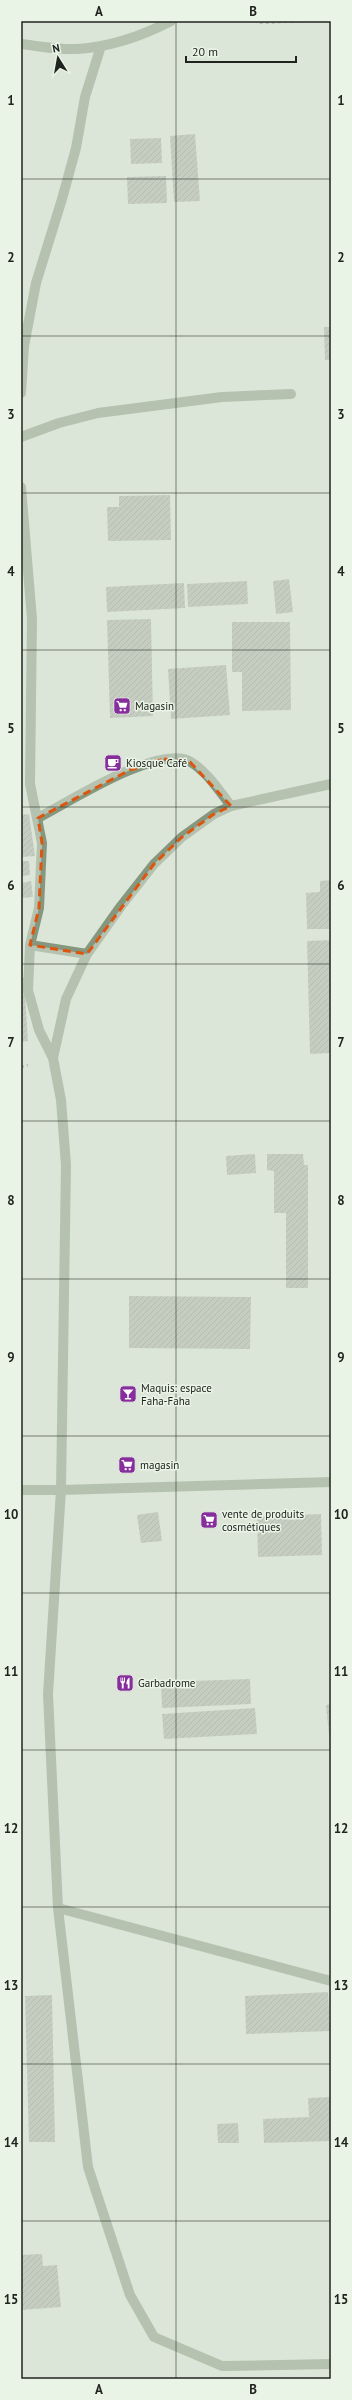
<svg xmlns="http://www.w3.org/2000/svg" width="352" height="2400" font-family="'PT Sans',sans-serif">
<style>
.building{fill:url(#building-hatch)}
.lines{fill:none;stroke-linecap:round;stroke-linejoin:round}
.path{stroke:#889086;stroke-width:2.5;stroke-dasharray:3 3;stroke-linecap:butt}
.minor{stroke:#85987f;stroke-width:10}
.tertiary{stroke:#85987f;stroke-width:10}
.marked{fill:none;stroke:#de560d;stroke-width:3;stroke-dasharray:8 5;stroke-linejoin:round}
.grid{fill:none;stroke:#20241f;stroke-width:1;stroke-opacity:0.55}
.labels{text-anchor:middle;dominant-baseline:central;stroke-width:3;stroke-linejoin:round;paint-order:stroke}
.poi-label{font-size:11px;fill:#20241f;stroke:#e9f4e6;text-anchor:start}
.neatline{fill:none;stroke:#20241f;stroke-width:1.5}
.grid-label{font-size:13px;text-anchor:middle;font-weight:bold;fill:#20241f}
</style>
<defs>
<pattern id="building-hatch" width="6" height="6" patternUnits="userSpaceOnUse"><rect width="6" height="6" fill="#a6b0a3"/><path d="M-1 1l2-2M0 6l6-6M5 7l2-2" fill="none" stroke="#878f84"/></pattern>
</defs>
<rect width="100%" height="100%" fill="#dce6d8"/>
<path class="building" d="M195,134L200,201L174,202L170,136Z
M161,138L162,163L131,164L130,139Z
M166,176L167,203L128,204L127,177Z
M324,327H331V360H325Z
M170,495L171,540L108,541L107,507H119V496Z
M289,579L293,612L276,614L273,581Z
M247,581L248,604L188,607L187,584Z
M184,583L185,608L107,612L106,587Z
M151,619L153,716L110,718L107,620Z
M232,622H290L291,710L242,711V672H232Z
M226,665L230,715L171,719L168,669Z
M29,814L35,856L22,857L21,815Z
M21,861H29L30,875L21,876Z
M331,880V929H307L306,893L320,892V881Z
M31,881L33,897L21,898V883Z
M331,940V1053L310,1054L307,941Z
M21,978H24L28,1041L21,1042Z
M255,1154L256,1173L227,1175L226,1156Z
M267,1154H303L304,1165H308V1288H286V1213H274V1171L267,1170Z
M129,1296L251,1297L250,1349L129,1348Z
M158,1512L162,1541L141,1543L137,1515Z
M321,1514L322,1555L258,1557L257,1517Z
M250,1679L251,1704L162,1708L161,1682Z
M331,1704V1745H330L326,1705Z
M255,1708L257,1734L164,1739L162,1714Z
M328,1992L330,2031L246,2034L245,1996Z
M52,1995L55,2142H29L25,1996Z
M331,2097V2141L264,2143L263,2119L309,2117L308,2098Z
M238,2123L239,2143H218L217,2124Z
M42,2254L43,2266L57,2265L61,2307L21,2310V2255Z"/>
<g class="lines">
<path class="path" d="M254,21L262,23L303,21
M21,1067L28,1065"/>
<path class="minor" d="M21,44C39,46 58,50 77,49C109,47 142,36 171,21
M21,393L24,346L36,283L62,199L76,148L85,97L101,46
M21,437L59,423L98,413L222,397L291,394
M21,487L32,619L30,784L42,843L39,908L30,945L28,990L39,1030L53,1058
M331,784L231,806L214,814L182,837L154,864L121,906L87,954L66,999L53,1058L61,1100L66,1165L61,1490L331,1482
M38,818C69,802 157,745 189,761C206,770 220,792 231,806
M30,945L87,954
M58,1908L331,1981"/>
<path class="tertiary" d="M21,1490H61L48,1694L58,1908L88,2167L130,2295L154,2337L222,2366L331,2364"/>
</g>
<path d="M0 0H352V2400H0ZM164,759L190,762L231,806L214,814L182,837L154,864L87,954L30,945L39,908L42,843L38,818L130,770Z" fill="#dce6d8" fill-opacity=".55" fill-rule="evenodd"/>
<path class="marked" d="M164,759L190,762L231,806L214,814L182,837L154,864L87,954L30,945L39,908L42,843L38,818L130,770Z"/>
<path class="grid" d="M176,21V2379M21,179H331M21,336H331M21,493H331M21,650H331M21,807H331M21,964H331M21,1121H331M21,1279H331M21,1436H331M21,1593H331M21,1750H331M21,1907H331M21,2064H331M21,2221H331"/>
<defs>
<symbol id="supermarket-square" viewBox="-11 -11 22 22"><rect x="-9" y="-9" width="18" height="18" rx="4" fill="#862f9c" stroke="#e9f4e6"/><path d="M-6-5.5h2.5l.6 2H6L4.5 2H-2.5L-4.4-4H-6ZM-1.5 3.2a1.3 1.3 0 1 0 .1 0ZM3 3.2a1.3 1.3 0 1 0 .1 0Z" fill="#fff"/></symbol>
<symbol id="cafe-square" viewBox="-11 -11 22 22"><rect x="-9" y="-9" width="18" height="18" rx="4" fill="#862f9c" stroke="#e9f4e6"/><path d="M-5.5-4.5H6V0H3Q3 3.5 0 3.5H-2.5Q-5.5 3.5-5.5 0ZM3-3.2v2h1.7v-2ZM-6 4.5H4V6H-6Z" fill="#fff"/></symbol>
<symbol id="bar-square" viewBox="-11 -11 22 22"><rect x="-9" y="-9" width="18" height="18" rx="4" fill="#862f9c" stroke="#e9f4e6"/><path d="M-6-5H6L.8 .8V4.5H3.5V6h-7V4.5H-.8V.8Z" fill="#fff"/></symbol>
<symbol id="restaurant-square" viewBox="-11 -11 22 22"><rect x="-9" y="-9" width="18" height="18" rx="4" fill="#862f9c" stroke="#e9f4e6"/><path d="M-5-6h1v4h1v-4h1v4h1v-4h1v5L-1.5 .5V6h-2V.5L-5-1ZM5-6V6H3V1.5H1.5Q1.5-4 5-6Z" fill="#fff"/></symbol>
</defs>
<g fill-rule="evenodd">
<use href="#supermarket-square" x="112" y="696" width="20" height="20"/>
<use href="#cafe-square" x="103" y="753" width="20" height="20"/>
<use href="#bar-square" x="118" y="1384" width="20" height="20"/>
<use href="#supermarket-square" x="117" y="1455" width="20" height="20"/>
<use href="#supermarket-square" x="199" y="1510" width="20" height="20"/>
<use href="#restaurant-square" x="115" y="1673" width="20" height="20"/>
</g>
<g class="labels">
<g class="poi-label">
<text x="135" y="706">Magasin</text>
<text x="126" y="763">Kiosque Café</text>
<text x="141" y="1388">Maquis: espace<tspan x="141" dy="13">Faha-Faha</tspan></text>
<text x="140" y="1465">magasin</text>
<text x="222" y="1514">vente de produits<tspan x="222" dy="13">cosmétiques</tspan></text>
<text x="138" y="1683">Garbadrome</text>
</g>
</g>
<rect width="352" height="2400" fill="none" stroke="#e9f4e6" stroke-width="44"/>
<g transform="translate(58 58) rotate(349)" stroke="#e9f4e6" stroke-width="3" paint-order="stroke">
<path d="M0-3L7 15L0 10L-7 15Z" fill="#20241f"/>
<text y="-6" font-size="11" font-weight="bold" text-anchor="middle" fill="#20241f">N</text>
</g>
<path d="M186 56v6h110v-6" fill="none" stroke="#20241f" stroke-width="2"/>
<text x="192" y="56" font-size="12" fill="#20241f" stroke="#e9f4e6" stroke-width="3" paint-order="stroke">20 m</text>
<rect x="22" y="22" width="308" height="2356" class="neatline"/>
<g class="grid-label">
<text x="99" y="16">A</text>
<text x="253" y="16">B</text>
<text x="11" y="105">1</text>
<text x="341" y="105">1</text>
<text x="11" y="262">2</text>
<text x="341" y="262">2</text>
<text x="11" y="419">3</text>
<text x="341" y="419">3</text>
<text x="11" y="576">4</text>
<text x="341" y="576">4</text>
<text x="11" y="733">5</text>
<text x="341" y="733">5</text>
<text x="11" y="890">6</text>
<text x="341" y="890">6</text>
<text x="11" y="1047">7</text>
<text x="341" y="1047">7</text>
<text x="11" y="1205">8</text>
<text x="341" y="1205">8</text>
<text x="11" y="1362">9</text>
<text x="341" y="1362">9</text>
<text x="11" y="1519">10</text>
<text x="341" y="1519">10</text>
<text x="11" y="1676">11</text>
<text x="341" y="1676">11</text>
<text x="11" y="1833">12</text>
<text x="341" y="1833">12</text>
<text x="11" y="1990">13</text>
<text x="341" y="1990">13</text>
<text x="11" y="2147">14</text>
<text x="341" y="2147">14</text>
<text x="11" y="2304">15</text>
<text x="341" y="2304">15</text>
<text x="99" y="2394">A</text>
<text x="253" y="2394">B</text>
</g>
</svg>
